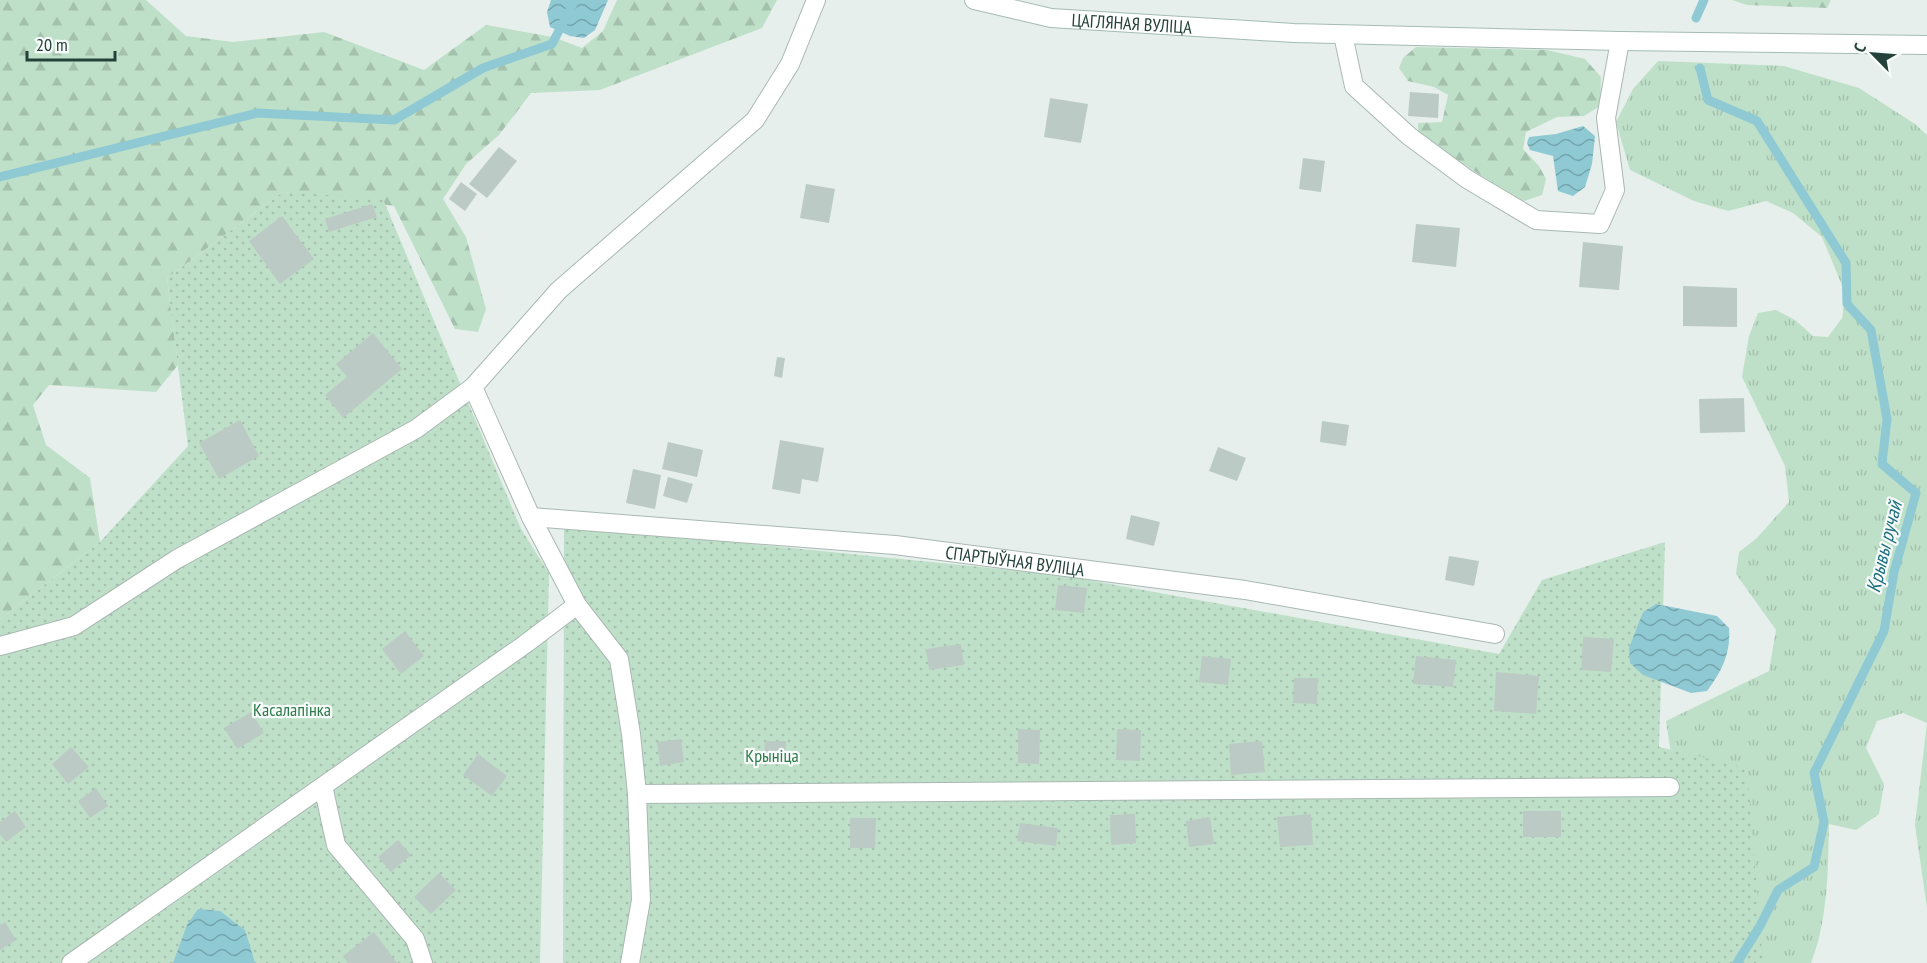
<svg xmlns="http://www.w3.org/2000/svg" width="1927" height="963" font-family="'PT Sans Narrow',sans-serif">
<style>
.grass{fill:url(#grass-tufts)}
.forest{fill:url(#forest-firs)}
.garden{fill:url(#garden-dots)}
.water{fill:url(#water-waves)}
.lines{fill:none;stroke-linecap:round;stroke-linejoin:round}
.stream{stroke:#8ec9d4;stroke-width:9}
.building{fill:#bbcac4}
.lane-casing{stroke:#a8b8b2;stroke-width:20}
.street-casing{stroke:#a8b8b2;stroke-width:20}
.secondary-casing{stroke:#a4bbb3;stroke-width:20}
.lane{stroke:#fff;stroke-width:18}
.street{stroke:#fff;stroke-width:18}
.secondary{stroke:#fff;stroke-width:18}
.labels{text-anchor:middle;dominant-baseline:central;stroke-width:4.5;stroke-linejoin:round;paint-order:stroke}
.street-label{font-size:18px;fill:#24423a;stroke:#f7fbf9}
.park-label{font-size:18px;fill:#2d7a4b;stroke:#f7fbf9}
.water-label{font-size:20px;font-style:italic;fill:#1c6f80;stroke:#f7fbf9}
</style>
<defs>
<pattern id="grass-tufts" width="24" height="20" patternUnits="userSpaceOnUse" patternTransform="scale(1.5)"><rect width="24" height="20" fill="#bfe0c8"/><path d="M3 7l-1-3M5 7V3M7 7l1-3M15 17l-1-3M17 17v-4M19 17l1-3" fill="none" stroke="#a4c1ad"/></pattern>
<pattern id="forest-firs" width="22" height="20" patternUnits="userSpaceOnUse" patternTransform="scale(1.5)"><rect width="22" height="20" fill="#bfe0c8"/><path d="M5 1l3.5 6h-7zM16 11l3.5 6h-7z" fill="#a4c1ad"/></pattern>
<pattern id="garden-dots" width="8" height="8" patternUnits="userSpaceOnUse" patternTransform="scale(1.5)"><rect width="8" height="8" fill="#bfe0c8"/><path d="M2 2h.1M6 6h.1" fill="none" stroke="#a4c1ad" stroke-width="1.8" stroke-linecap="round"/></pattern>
<pattern id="water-waves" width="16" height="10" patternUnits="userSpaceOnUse" patternTransform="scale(1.5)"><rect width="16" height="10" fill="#8ec9d4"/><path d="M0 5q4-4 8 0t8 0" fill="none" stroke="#74a5ad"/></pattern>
</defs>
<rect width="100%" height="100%" fill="#e6efeb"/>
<path class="grass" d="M1658,61L1784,66L1859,88L1915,124L1927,135V908L1915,825L1927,723L1903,713L1877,721L1866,748L1884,784L1879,814L1856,830L1829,824C1828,870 1828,920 1811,963H1674L1679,806L1666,721L1769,671L1776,630L1736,574L1739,552L1757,538L1789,502L1785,466L1742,377L1749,336L1758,313L1776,310L1795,320L1813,336L1828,337L1842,318L1846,295L1822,237L1793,213L1766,201L1728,211L1694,201L1630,170L1616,122L1633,89Z"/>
<path class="forest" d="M0,0H146L186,36L233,42L324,32L424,70L486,25L553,37L582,48L603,31L617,0H777L762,28L600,90L531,93L499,135L466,164L443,199L466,237L486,309L478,332L455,329L394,206L283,192L167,278L178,365L156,392L49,385L33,405L46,445L90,478L100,542L0,619Z
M1732,0H1831L1827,8L1747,5Z
M1416,47L1547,50L1585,59L1601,77L1600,106L1584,116L1557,117L1526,132L1523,149L1539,166L1546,179L1542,195L1521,202L1418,134V123L1442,122L1448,95L1434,87L1408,81L1399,68L1403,58Z"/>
<path class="garden" d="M283,192L383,199L521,529L549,573L540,963H0V619L100,542L188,446L167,278Z
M564,525L1060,575L1499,654L1542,580L1665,542L1659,747L1747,768L1763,963H563Z"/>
<path class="water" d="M551,0H608L595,30L584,38L570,36L550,27L547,12Z
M1583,126L1595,136L1592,164L1585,187L1573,196L1558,191L1553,156L1530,150L1527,143L1529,137L1556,134Z
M1656,604L1717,616L1729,628C1731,653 1722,671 1707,691L1691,693L1643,675L1630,663L1629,648L1643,612Z
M198,909L220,911L245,930L255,963H173L187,925Z"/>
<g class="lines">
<path class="stream" d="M1696,18L1704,0
M1700,68L1708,100L1757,121L1846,263L1847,304L1871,330L1887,419L1882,464L1916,493L1894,572L1884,631L1814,773L1824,822L1814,867L1778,890L1760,926L1737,963
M0,177L257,113L394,120L483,68L552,44L575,0"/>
</g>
<path class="building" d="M1410,92L1439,94L1438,118L1408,116Z
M1050,98L1088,104L1081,143L1044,137Z
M499,147L517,161L487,198L469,184Z
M1303,158L1325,161L1321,192L1299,189Z
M461,182L477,194L465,211L449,199Z
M806,184L835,189L829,223L800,218Z
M372,204L377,217L329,232L325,219Z
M282,216L314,259L280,284L249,241Z
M1416,224L1460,228L1456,267L1412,262Z
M1583,242L1623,246L1619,290L1579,287Z
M1683,286L1737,288V327L1683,326Z
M373,333L402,369L343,418L325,395L347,377L336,364Z
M777,357L785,358L782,378L774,376Z
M1744,398L1745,432L1700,433L1699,399Z
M240,420L259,456L219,479L199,443Z
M1322,421L1349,425L1346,446L1320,442Z
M780,440L824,448L818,482L802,479L800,494L772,489Z
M668,442L703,450L697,477L662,469Z
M1218,447L1246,458L1237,481L1209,471Z
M633,469L661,475L655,509L626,503Z
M668,477L693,484L687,503L663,496Z
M1131,515L1160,522L1154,546L1126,539Z
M1449,556L1479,561L1474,586L1445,580Z
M1058,585L1087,588L1084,613L1055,610Z
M405,631L424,656L401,674L382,649Z
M1583,637L1614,639L1611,672L1581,670Z
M961,644L964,665L929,670L926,649Z
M1202,656L1231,659L1228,685L1199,682Z
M1416,656L1456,660L1453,687L1413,684Z
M1496,672L1539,676L1536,714L1494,711Z
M1294,678H1318L1317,704L1293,703Z
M251,712L264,733L237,749L224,728Z
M1018,729L1040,730L1039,764L1018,763Z
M1117,729L1141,730L1140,761L1116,760Z
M681,739L684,762L660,766L657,742Z
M765,741H786L785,763L764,762Z
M1262,741L1265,772L1231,775L1229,744Z
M71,747L89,767L68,784L52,764Z
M478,754L507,776L492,796L463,775Z
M96,788L108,806L90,818L78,801Z
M15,811L26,827L6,842L0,834V822Z
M1523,811H1561V837H1523Z
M1135,814L1136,843L1111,845L1110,815Z
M1311,814L1313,845L1280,847L1277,817Z
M1210,817L1214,844L1189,847L1186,821Z
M850,818H876L875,848H850Z
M1020,823L1058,828L1056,846L1017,841Z
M398,840L411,855L391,872L378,857Z
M439,873L456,890L431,914L414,897Z
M5,922L16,940L0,950V925Z
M374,932L397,963H348L343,956Z"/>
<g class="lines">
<defs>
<path id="lane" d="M1343,35L1354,86L1409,136L1467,179L1536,220L1600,224L1615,190L1606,118L1620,41
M0,646L74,626L177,559L416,429L473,387
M323,786L336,845L415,939L423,963
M637,794L1670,787
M71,963L524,645L577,605"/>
<g id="street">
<path id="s1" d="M531,517L895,545L1245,590L1495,634"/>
<path d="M630,963L641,900L637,794L631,734L619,659L577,605L531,517L473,387L559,290L755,120L790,64L816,0"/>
</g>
<g id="secondary">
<path id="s2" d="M974,0L1051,18L1294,33L1620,41L1927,45"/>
</g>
</defs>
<use href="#lane" class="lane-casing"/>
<use href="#street" class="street-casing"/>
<use href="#secondary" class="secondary-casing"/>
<use href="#lane" class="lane"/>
<use href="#street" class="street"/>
<use href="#secondary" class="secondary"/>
</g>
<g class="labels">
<g class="street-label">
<text stroke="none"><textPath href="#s2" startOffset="160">ЦАГЛЯНАЯ ВУЛІЦА</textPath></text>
<text stroke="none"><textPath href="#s1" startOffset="486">СПАРТЫЎНАЯ ВУЛІЦА</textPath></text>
</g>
<g class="park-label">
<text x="292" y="709">Касалапінка</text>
<text x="772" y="755">Крыніца</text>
</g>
<g class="water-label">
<text transform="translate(1884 547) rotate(-76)">Крывы ручай</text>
</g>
</g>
<g transform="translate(1873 54) rotate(295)" stroke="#f7fbf9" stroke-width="4.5" paint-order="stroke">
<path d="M0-4.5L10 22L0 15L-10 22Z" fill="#24423a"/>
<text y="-9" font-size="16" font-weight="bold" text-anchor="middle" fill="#24423a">С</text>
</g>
<path d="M27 51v9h88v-9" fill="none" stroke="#24423a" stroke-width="3"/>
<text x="36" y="51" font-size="18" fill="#24423a" stroke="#f7fbf9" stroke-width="4.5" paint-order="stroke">20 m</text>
</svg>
